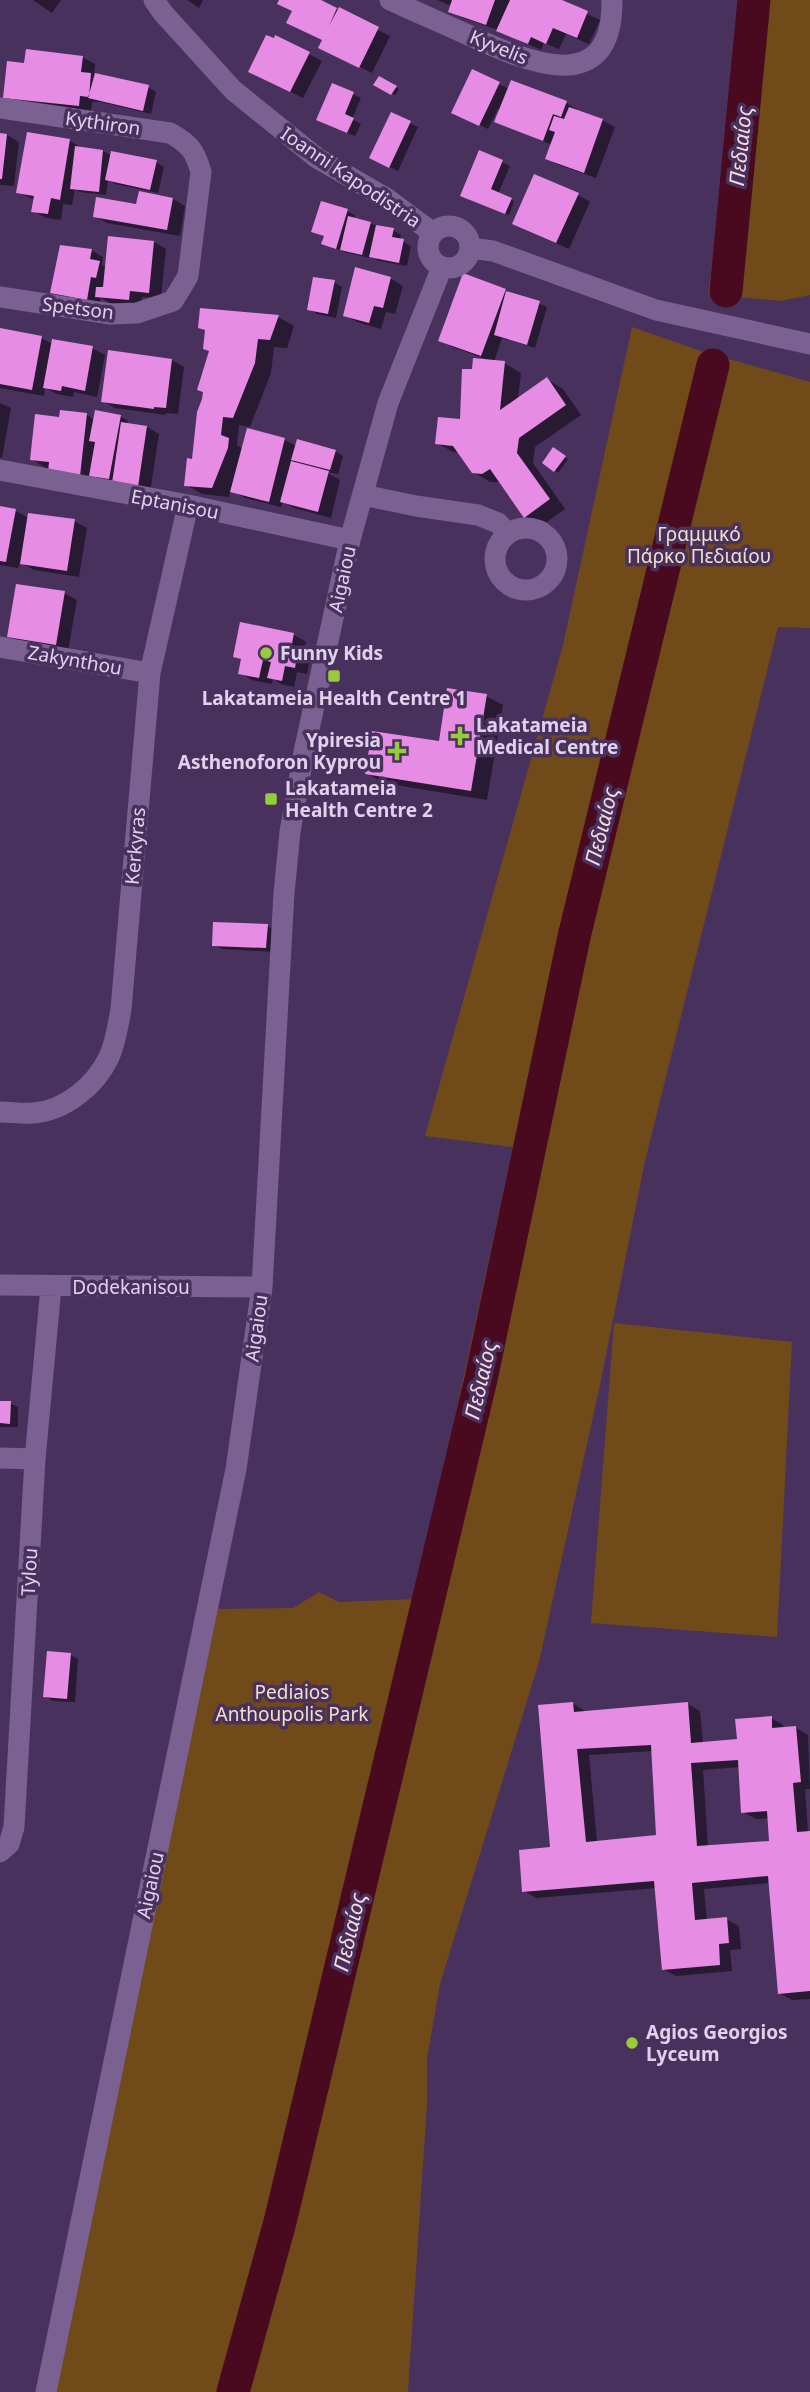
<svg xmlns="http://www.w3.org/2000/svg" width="810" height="2392" font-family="'Noto Sans',sans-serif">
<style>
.green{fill:#714a1a}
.shadow{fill:#0007;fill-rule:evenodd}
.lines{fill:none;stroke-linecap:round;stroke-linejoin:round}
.river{stroke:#49091e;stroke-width:33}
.building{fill:#e68ce4;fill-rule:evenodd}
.minor{stroke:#7a6192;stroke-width:21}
.poi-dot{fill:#96cc39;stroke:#49315e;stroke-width:2.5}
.labels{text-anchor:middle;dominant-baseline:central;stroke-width:7;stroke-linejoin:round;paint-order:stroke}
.street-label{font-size:19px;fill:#e0d2ee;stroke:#49315e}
.park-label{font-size:19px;fill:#f3dec8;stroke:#49315e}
.poi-label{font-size:19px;font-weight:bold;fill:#e0d2ee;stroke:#49315e;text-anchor:start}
.water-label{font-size:21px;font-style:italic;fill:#fbdadf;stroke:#49315e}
</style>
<rect width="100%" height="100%" fill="#49315e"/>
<path class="green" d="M752,0H810V295L780,301L708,294Z
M632,327L701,351L810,382V628L778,627L645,1161L600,1385L539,1662L440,1984L427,2059V2104L408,2392H53L211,1609L293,1608L319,1592L339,1602L416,1599L513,1147L425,1136L563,645Z
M614,1323L792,1342L777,1637L591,1623Z"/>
<path class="shadow" d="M33,0H61L52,13Z
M187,0H203L199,8Z
M281,0H317L390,36L372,73L333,54L324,40Z
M437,0H557L600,20L589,44L566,34L559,49L544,43L541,50L498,30L463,18L450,11L452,6Z
M276,37L322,61L303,98L263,78Z
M82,57L95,64L94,74L148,87L156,92L151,114L101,102H92L91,112L17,104L5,97L26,65Z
M473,71L509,89L512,82L566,103L578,110V112L602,120L615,127L596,178L559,165L547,158L552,145L496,121L500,110L498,109L488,129L461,116Z
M379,78L399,89L395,95L376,84Z
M333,85L361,98L352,119L361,124L355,136L326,124Z
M410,123L418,127L398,171L379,162Z
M0,134L7,135L19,142L14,186L0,185Z
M28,134L70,141L82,148L103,151L112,156L156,162L164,167L158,193L115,184L108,180L106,195L80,192L75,189L72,205L63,204L61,220L46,218L33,211L35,200L18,192Z
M480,152L510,166L498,194L514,201L509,215L470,200Z
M578,195L590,202L569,249L526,230Z
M173,199L185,206L180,236L107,223L95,216Z
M347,211L355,215L354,219L393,230L401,235L400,240L411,246L407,266L379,261L371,256L370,258L344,252L323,243L325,237L313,231Z
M154,242L166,249L161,298L142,297L141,306L110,303L101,298L99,306L65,300L52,292L91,250L103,257L102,265L107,267Z
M390,278L403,286L395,314L386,312L381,329L357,322L345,315Z
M334,282L342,287L336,318L317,314L309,309Z
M505,290L547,307L535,348L502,338L494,362L504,363L521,373L518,399L547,379L563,389L581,415L535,447L533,463L565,509L541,526L525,516L499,482H490L473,472L460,453L453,452L437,443L462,421L473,371L489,360L452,347L440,340Z
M278,317L294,326L287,348L274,347L271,373L250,427L239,425L237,445L243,449L248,430L285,440L296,446L335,451L343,456L338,474L326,472L340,480L331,518L294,508L283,502L281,507L245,498L231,490L229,497L202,494L186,485L194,461L211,351Z
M0,330L41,338L53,344L92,348L105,355L97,397L74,392L73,397L57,394L45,388L44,396L0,388Z
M172,360L184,367L178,414L166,413V415L115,408L103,401Z
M0,403L11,408L2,458H0Z
M87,415L95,420L120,416L128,421L127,425L147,427L159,434L150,493L99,479L92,475V482L44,467L32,459L60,419Z
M554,450L568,459L558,473L544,463Z
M0,508L16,511L29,518L74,521L87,528L79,577L34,570L20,562L18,568L0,565Z
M64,593L77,600L68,651L21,643L9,636Z
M294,635L306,642L303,655L310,659L307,674L297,672L294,687L281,684L273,679L272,684L252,680L240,673L243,660L235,656Z
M486,696L503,705L487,800L383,783L367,773L440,743Z
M267,926L275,930L274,952L222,949L214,945Z
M0,1403H10L18,1407V1427H0Z
M70,1655L78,1659L75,1702L53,1701L45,1696Z
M572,1703L585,1711V1713L688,1704L700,1711L703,1744L739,1741L771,1718L783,1725L784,1729L796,1728L808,1735L810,1789H805L808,1832H810V1999L792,2000L779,1993L770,1883L704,1889L707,1921L726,1919L739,1926L741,1949L730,1950L732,1971L676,1976L663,1969L657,1888L536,1898L524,1891L552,1849ZM653,1751L658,1837L597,1842L589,1755ZM740,1767L743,1812L756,1819L769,1818L771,1843L708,1847L703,1770Z"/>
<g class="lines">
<path class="river" d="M726,291L754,0
M233,2392L280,2222L481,1379L574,937L713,365"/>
</g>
<path class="building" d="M279,0H321L337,8L329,26L339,7L379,27L359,68L318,48L322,40L286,23L292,11L277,4Z
M452,0H495L486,25L448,12Z
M510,0H562L588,11L577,38L553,28L546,44L531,37L528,44L496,31Z
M266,35L274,38L275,35L310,52L290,92L248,72Z
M26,49L83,56L81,72L91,73L89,97L80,96L79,106L3,98L7,61L24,63Z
M472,69L500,82L479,126L451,113Z
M95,73L149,85L143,111L88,98Z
M379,76L397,86L391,95L373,85Z
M511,80L567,101L561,117L553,114L543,141L494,122Z
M332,83L354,92L345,114L354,118L347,133L316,120Z
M569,107L603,119L584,173L545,159L555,132L549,130L554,116L564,119Z
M391,112L411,121L389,168L369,158Z
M27,132L70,139L60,200L51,198L48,214L31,212L34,196L16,193Z
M0,133L7,134L2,179H0Z
M75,146L103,150L99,192L70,189Z
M479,150L503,160L491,189L512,198L505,214L460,196Z
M111,151L157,160L150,190L105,180Z
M534,174L579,193L556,243L512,224Z
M139,191L173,198L167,230L93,217L96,197L136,204Z
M321,201L348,209L336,249L321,244L324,236L311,232Z
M348,216L371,222L362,255L340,250Z
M376,225L394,228L392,237L404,239L399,263L369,257Z
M108,236L154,241L149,293L130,291L129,300L95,297L96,287H103Z
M60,245L92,249L90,259L100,261L96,278L91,277L87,300L50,293Z
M355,267L391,277L383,308L374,306L369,323L343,316Z
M463,273L506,289L481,356L438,341Z
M313,277L335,280L328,314L307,310Z
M506,291L540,301L527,345L494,335Z
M200,308L279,315L270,340L258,339L255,363L233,418L223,417L221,435L229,438L228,448L212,488L184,486L187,458L192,459L197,412L202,399L203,392L197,390L209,351L203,349L205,330L198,328Z
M0,328L42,336L32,390L0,384Z
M52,339L93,346L85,391L62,386L61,391L43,388Z
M108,350L172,359L166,408L154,407V409L101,402Z
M473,358L505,361L500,410L547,377L566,405L519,438L517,453L550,499L524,518L490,469L482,474L472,473L453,446L435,444L438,417L460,419L462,369H472Z
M60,410L87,413L80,476L48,472L49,462L30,460L35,414L59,417Z
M95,410L121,415L109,479L89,476L95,442L89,441Z
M121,422L147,426L138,487L112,483Z
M247,428L285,438L269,502L230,492Z
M297,439L336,450L330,470L291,460Z
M553,447L566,456L554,472L542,463Z
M291,461L329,471L318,512L280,502Z
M0,506L16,509L6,562L0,561Z
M28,513L75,519L67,571L20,564Z
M16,584L65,591L56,645L7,637Z
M240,622L294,633L291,649L298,650L295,668L285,666L282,681L267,678L271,662L263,660L259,678L238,674L241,659L233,657Z
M447,688L487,694L471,791L365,774L372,731L439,741Z
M213,922L268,924L266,948L212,946Z
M0,1401H11L10,1424L0,1423Z
M47,1651L71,1653L67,1699L43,1697Z
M573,1702L574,1712L688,1702L691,1743L737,1739L735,1719L772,1716V1728L796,1726L801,1782L793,1783L797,1832L810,1831V1991L778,1994L768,1876L692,1883L695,1920L727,1917L729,1943L719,1944L720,1965L662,1970L654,1881L522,1892L519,1850L550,1847L538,1705ZM651,1745L656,1835L586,1842L577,1749ZM738,1760L741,1813L767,1811L769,1841L697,1846L691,1763Z"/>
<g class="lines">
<path class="minor" d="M154,0L163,13L233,90L317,158L386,198L433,233
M390,0C416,12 442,23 468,35C523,60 613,102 612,0
M0,108L170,133C190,144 195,151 201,172L188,276L173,301L137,313L111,314L0,297
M428 247a21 21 0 1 1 42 0a21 21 0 1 1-42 0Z
M470,248L493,251L656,310L810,344
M0,470L188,505L350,540
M363,495L416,506L478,515L498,523L508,534
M495 559a31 31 0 1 1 62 0a31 31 0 1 1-62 0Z
M0,647L150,673
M0,1112C11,1112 22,1114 33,1113C65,1111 96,1085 109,1057C116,1042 118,1025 121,1009L150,673L188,505
M0,1285L262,1287
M0,1458L35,1459
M0,1852L9,1844L14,1827L35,1459L51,1287
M46,2392L236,1469L262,1287L284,893L290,832L304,752L350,540L388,403L442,267"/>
</g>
<g class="poi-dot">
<circle cx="266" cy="653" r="7"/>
<rect x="327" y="669" width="14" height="14" rx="3.5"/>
<path d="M456.5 725.5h7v7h7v7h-7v7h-7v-7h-7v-7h7z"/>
<path d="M393.5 740.5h7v7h7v7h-7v7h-7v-7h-7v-7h7z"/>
<rect x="264" y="792" width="14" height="14" rx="3.5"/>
<circle cx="632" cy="2043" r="7"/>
</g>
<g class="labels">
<g class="street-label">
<text transform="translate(499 47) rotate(22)">Kyvelis</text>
<text transform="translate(103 123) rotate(8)">Kythiron</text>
<text transform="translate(351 177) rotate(34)">Ioanni Kapodistria</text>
<text transform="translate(78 308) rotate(7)">Spetson</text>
<text transform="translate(175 504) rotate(11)">Eptanisou</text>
<text transform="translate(342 579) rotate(-78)">Aigaiou</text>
<text transform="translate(75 660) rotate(10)">Zakynthou</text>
<text transform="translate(135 846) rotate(-85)">Kerkyras</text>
<text x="131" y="1287">Dodekanisou</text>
<text transform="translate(256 1328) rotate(-82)">Aigaiou</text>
<text transform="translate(29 1572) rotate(-87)">Tylou</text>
<text transform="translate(150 1885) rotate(-78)">Aigaiou</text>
</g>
<g class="park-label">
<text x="699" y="534">Γραμμικό<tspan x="699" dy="22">Πάρκο Πεδιαίου</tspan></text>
<text x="292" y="1692">Pediaios<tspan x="292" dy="22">Anthoupolis Park</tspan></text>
</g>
<g class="poi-label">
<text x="280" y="653">Funny Kids</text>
<text x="334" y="698" text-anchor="middle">Lakatameia Health Centre 1</text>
<text x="476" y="725">Lakatameia<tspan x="476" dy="22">Medical Centre</tspan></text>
<text x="381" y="740" text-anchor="end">Ypiresia<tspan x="381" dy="22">Asthenoforon Kyprou</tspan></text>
<text x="285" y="788">Lakatameia<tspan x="285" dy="22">Health Centre 2</tspan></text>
<text x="646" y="2032">Agios Georgios<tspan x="646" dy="22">Lyceum</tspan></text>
</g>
<g class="water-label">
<text transform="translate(740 146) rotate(-84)">Πεδιαίος</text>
<text transform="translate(601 826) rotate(-76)">Πεδιαίος</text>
<text transform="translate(480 1380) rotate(-77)">Πεδιαίος</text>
<text transform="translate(349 1932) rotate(-77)">Πεδιαίος</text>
</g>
</g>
</svg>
